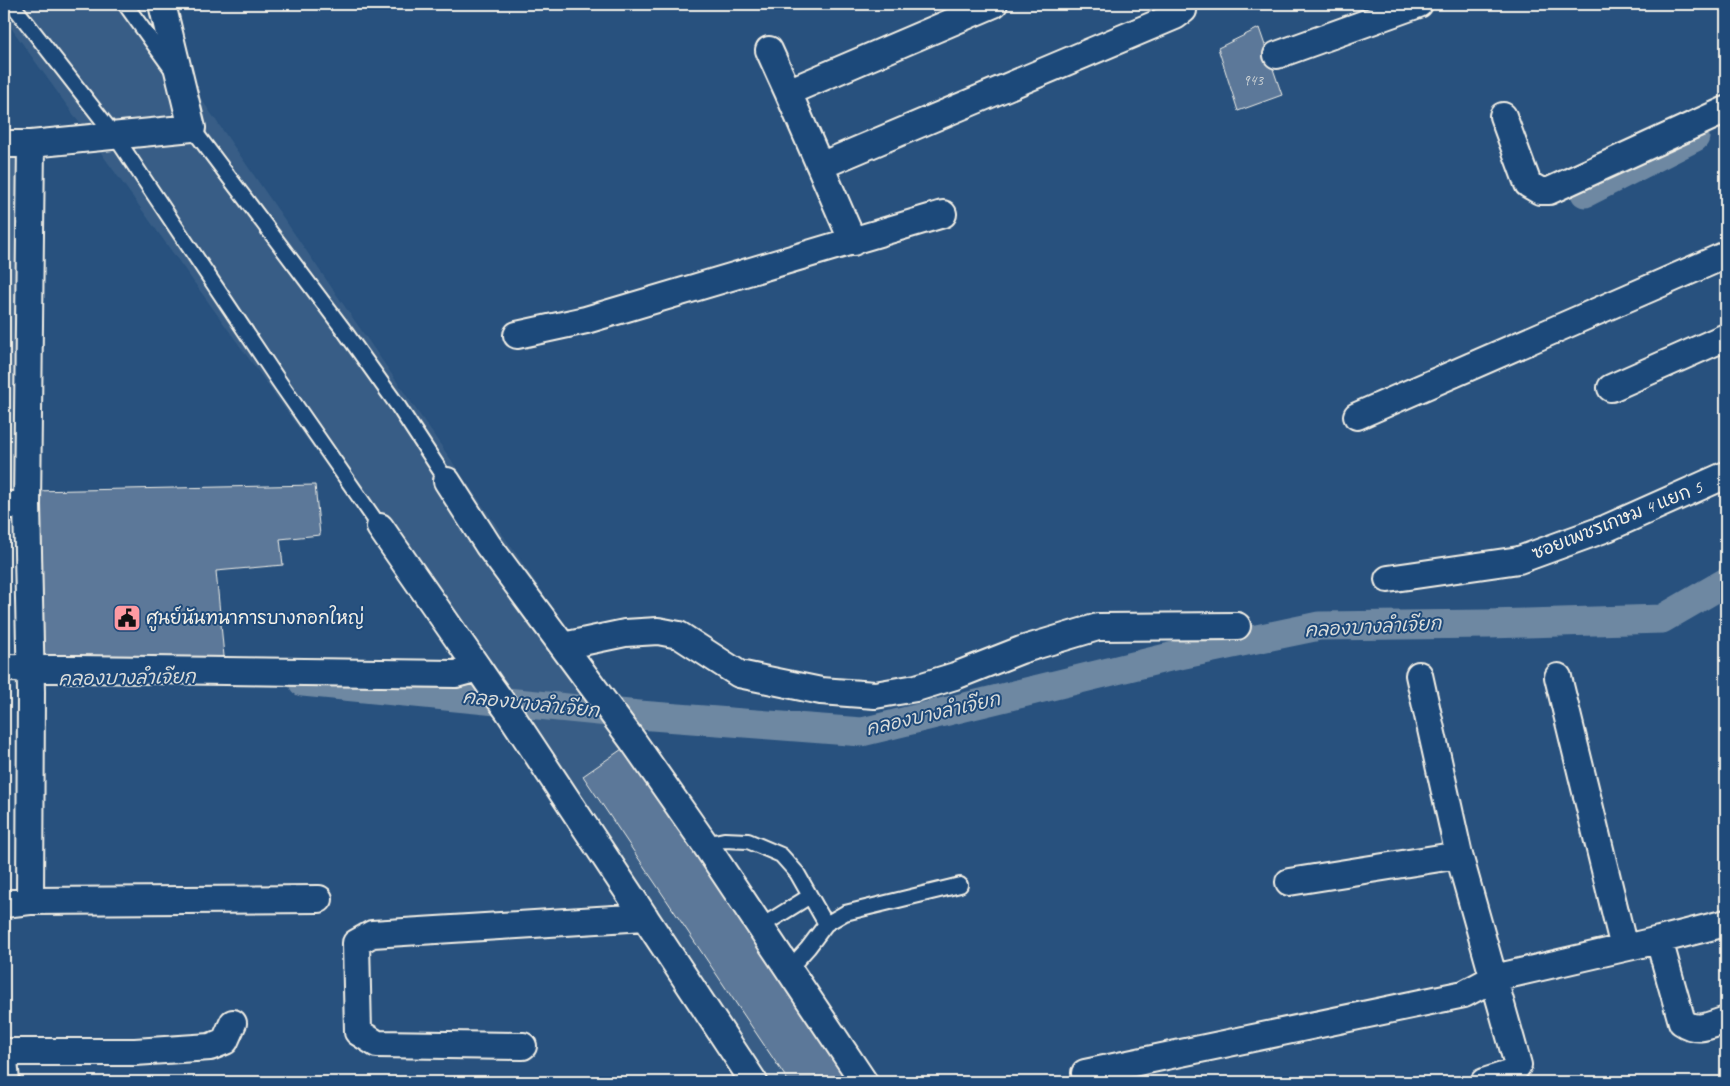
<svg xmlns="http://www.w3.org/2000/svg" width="1730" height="1086" font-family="Caveat,'Playpen Sans Thai',sans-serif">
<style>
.built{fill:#375d86}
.green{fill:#45688e;stroke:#9cacbb}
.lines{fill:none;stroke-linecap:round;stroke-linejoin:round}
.canal{stroke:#6e88a2;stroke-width:29}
.building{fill:#5b7899;stroke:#f4f1e8}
.lane-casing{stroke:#f4f1e8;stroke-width:18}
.street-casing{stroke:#f4f1e8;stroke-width:30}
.lane{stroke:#1f4a7a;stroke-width:14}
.street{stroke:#1f4a7a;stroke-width:26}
.labels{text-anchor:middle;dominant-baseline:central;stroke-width:4;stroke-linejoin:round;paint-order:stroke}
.number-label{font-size:15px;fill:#ced3d4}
.street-label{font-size:18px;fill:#f4f1e8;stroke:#1f4a7a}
.poi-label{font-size:18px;fill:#f4f1e8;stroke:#1f4a7a;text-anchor:start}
.water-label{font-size:19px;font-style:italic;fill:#d9dcda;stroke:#1f4a7a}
</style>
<rect width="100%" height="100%" fill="#28517e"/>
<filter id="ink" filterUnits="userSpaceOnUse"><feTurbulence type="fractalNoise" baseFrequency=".02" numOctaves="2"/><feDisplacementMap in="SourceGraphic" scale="10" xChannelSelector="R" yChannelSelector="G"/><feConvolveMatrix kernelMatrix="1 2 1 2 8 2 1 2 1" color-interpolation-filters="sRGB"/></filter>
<g filter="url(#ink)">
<path class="built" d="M4,4H132L197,93L521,561L812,983L874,1082H769L4,18Z"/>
<path class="green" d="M4,152H21L14,490H4Z"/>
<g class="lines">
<path class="canal" d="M1585,193L1695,137
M303,682L639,715L862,732L1170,657L1319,626L1488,624L1662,619L1726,582"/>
</g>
<path class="building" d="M1259,28L1282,95L1238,111L1218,48Z
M315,485L320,535L280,539L283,565L216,571L225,667L34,664L32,491Z
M625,747L850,1082H789L583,776Z"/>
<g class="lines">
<defs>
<path id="lane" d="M12,4L115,136L278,380L380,527
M125,4L171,68
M192,128L343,329L398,406L447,481
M705,844L724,840L748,841L781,855L797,873L826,924
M760,927L810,896
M789,969L808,948L826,924L845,913L960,885"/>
<path id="street" d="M769,50L788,92L853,242
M1277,55L1419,4
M788,92L994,4
M1503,116L1528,184L1540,191H1549L1726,110
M4,144H31L192,128L162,4
M820,166L1175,16L1183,10L1182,4
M517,335L586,320L943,214
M1611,388L1726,337
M1357,416L1726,255
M447,481L488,545L633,741L705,844L864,1082
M4,505H27
M380,527L478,668
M1388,579L1519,560L1607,528L1726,475
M563,646L625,633L658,631L679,635L739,674L821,691L875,695L916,688L955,676L1021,650L1098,627L1237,626
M4,668L456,674L478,668L491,687L509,712L754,1082
M1419,675L1459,855L1518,1065L1512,1073L1484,1082
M1558,677L1624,948
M1289,882L1459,855
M30,901L31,692L27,505L31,144
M4,904L30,901L319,899
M1659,940L1682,1022C1698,1033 1710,1025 1726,1020
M523,1046L377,1044L358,1032L356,943L372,934L645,917
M4,1052H135L210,1047L225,1041L233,1023
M4,1059L6,1082
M1085,1073L1464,994L1494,978L1659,940L1726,923"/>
</defs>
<use href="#lane" class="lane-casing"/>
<use href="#street" class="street-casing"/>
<use href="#lane" class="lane"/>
<use href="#street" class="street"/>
</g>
</g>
<defs>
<symbol id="civic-square" viewBox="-11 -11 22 22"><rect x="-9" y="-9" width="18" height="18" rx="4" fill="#ff9aa2" stroke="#1f4a7a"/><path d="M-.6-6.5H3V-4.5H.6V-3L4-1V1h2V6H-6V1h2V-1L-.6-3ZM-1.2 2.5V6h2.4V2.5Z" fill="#111"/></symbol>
</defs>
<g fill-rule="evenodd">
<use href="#civic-square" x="111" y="602" width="32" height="32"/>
</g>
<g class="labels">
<g class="number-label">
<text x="1253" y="80">943</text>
</g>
<g class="street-label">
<text transform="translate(1617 520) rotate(-22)">ซอยเพชรเกษม 4 แยก 5</text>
</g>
<g class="poi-label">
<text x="146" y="618">ศูนย์นันทนาการบางกอกใหญ่</text>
</g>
<g class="water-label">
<text transform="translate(1373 627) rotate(-3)">คลองบางลำเจียก</text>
<text transform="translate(127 678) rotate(-1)">คลองบางลำเจียก</text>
<text transform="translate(531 704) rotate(6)">คลองบางลำเจียก</text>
<text transform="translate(933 714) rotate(-13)">คลองบางลำเจียก</text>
</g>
</g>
<rect width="1730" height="1086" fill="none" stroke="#1f4a7a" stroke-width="20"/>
<rect x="10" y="10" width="1710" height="1066" fill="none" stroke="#f4f1e8" stroke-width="2" filter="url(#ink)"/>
</svg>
